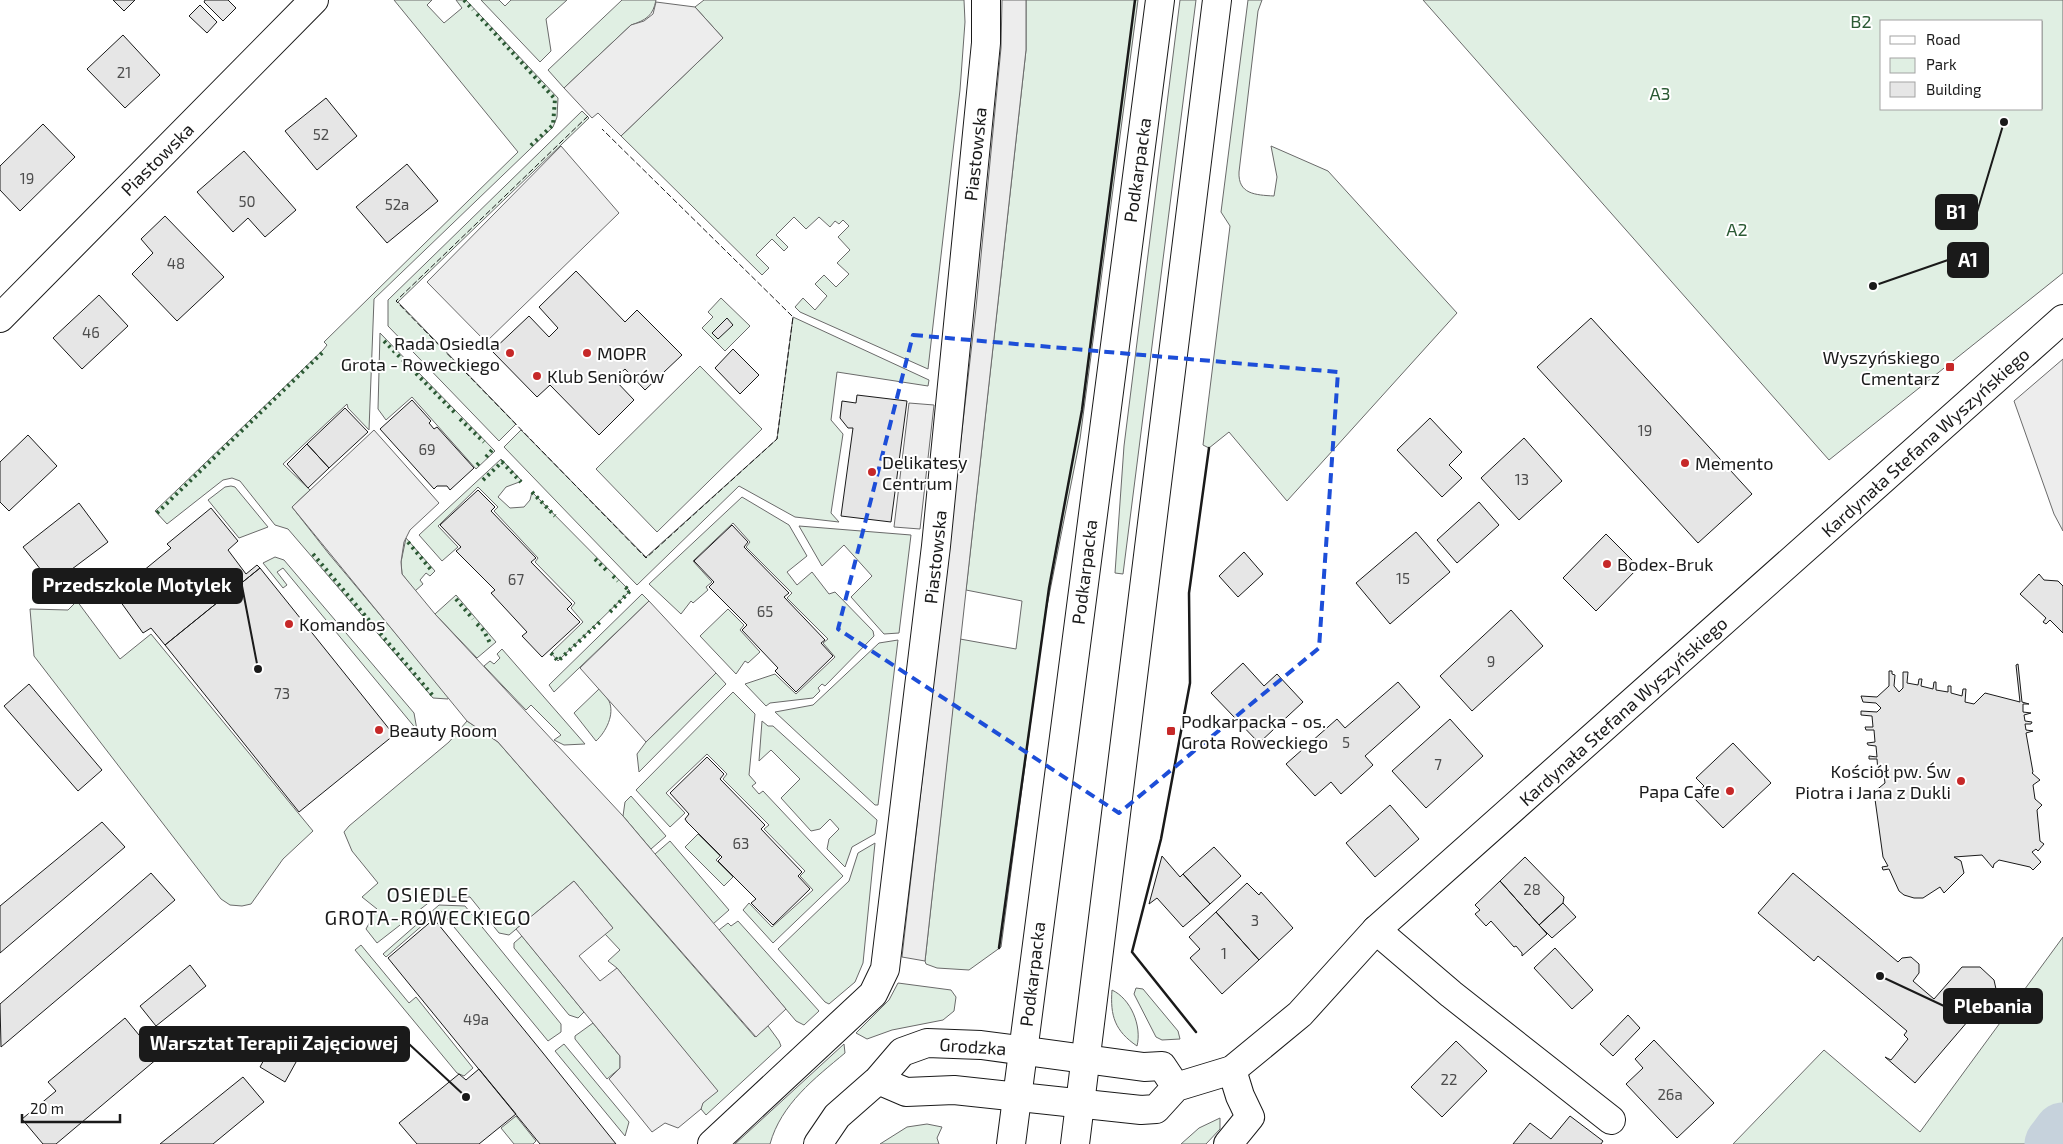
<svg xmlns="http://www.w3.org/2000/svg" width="2063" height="1144" font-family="'Exo 2',sans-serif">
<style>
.green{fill:#e0efe3;stroke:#6a6a6a;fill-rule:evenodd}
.parking{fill:#ededed;stroke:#6a6a6a}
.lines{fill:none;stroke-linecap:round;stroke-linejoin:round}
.river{stroke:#c6d2dc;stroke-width:59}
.building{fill:#e6e6e6;stroke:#1a1a1a}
.street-casing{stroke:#1a1a1a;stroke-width:30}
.secondary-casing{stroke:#1a1a1a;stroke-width:30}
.primary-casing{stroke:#1a1a1a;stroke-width:30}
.street{stroke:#fff;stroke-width:28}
.secondary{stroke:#fff;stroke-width:28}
.primary{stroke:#fff;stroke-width:28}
.hedge{stroke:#2b5a34;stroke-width:4;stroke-dasharray:2.5 4;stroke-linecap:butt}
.fence{stroke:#1a1a1a;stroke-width:1;stroke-dasharray:6 2.5;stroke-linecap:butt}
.wall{stroke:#1a1a1a;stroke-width:2.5}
.marked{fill:none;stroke:#1d4ed8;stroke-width:4;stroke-dasharray:10 6;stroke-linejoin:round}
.poi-dot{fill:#c62828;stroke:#fff;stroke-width:2}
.labels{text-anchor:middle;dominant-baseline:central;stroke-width:4;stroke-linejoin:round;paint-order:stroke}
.number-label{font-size:15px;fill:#4d4d4d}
.park-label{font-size:18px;fill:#2b5a34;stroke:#fff}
.street-label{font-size:18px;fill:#1a1a1a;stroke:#fff}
.poi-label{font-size:18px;fill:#1a1a1a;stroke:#fff;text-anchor:start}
.quarter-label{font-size:20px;letter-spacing:1px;fill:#1a1a1a;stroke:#fff}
.leader{fill:none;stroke:#1a1a1a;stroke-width:2}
.callout-dot{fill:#1a1a1a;stroke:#fff;stroke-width:2}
.callout{fill:#1a1a1a;stroke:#1a1a1a;stroke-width:2}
.callout-label{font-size:19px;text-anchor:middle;font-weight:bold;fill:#fff}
</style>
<rect width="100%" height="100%" fill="#fff"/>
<path class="green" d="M394,0H432L427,5L444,23L462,8L456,0H466L558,98L557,117L553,127L374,299L369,430L348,408L347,404L283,464L310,490L292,507L329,554L449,697L448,699L433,698L288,529L275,525L240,481L232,478L223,480L167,524L155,511L323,350L327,345L324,342L518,152Z
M481,0H499L505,6L511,0H567L546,19L551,51L540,62Z
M622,0H656C653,16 646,20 631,25L564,88L548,70Z
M704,0H964L965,22L960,90L928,369L800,312L795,307L803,298L815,310L827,296L815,284L824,275L836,287L849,274L837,263L850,250L838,237L849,226L843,220L839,224L835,221L830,227L819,217L806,229L794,217L776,235L788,247L784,251L772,239L756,255L769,268L762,275L621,136L723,38L695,7Z
M1026,0H1138L1080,439L1044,621L1001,947L969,970L937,968L926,964L925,961L960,639L1016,649L1022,601L966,590L1026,50Z
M1180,0H1196L1123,574L1115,573L1124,446Z
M1248,0H1262L1258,11L1239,172C1238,194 1255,195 1274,196L1277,177L1271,146L1328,171L1457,313L1287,501L1229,432L1209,448L1203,445L1230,226L1221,212Z
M1423,0H2063V273L1829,460ZM1882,21H2042V109H1882Z
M582,111L589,118L398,302L516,424L499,441L388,326V300Z
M721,298L750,326L725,351L702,328L713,317L708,312Z
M793,317L929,380L928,386L837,372L831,420L843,434L831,513L839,522L795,517L739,486L637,585L504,447L521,430L646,557L777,439Z
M380,333L495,451L476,469L412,397L386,420L378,409Z
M700,366L762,429L657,532L596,469Z
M501,459L522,481L506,487L498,497L510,508L524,507L530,500L532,492L630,591L558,661L551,653L583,622L571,608L575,603L535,562L538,558L494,511L498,507L478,487L438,526L458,547L442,561L419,535Z
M231,486L235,487L268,527L239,538L208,500L225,487Z
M742,497L789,525L807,556L787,572L797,585L812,572L829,594L835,592L873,631L874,636L825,686L822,684L818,688L820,691L813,698L770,703L766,706L745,684L775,674L796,694L835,657L823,643L828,639L787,598L792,593L746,547L750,542L733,523L693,561L712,582L706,587L708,590L693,603L691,601L681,614L649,584Z
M799,526L911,535L899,633L884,634L851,597L872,576L844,545L822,566Z
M406,538L435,571L430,576L426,573L420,580L423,584L415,591L402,574L401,562Z
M275,557L284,560L414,713L417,730L283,568L277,572L287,585L283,588L263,563Z
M642,594L649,601L554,692L549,685Z
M456,595L496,642L477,658L435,614Z
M77,601L120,659L151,634L313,831L283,859L251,904L242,906L230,905L221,899L34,656L30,609L68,610Z
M728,609L744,625L740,630L760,652L748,663L745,661L736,674L700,636Z
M898,640L878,805H875L775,712L813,705L879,643Z
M502,649L585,744L564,745L554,740L561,735L531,705L526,710L484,666L490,661L494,664L500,658L497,654Z
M716,673L726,684L639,772L637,754L646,742Z
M599,689C602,692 607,697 609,701C615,714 606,732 596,741L574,713Z
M733,692L755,714L749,775L756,783L752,786L759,794L763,791L843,876L773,943L743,910L749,903L772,927L813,890L800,876L805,871L764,829L769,825L723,779L727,774L707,754L666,793L685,813L670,827L636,790Z
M467,721L498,742L755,1037L768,1026L779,1041L781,1046L706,1115L701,1109L702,1103L717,1091L617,968L608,961L620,950L605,934L612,927L574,881L509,935L499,933L470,897H436L377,943L366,929L377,909L362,897L378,883L352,851L344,832L349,826L449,742Z
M762,721L768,726H773L877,820L875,834L852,847L845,867L827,849L829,839L839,829L830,819L820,829L811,831L781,798L800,779L771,750L759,761Z
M631,796L666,836L651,849L623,816L625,802Z
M698,834L720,856L716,860L733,877L724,886L685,847Z
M670,841L729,910L713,924L655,854Z
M875,843L863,963L855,982L829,1004L825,1002L778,949L849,881L858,853Z
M439,905L465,906L561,1024V1032L548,1041L440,910L386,957L383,954Z
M738,921L819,1011L804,1025L796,1021L719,930L728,923L731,926Z
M522,936L584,1012L578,1018L569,1015L514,948V943Z
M2063,937V1144H1733L1824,1050L1920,1132Z
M361,945L409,1003L416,997L473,1068L464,1076L457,1073L355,950Z
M898,983L951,990L956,997L954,1011L943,1020L892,1030L867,1039L856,1033L889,1000Z
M1136,988L1143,989L1178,1031L1180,1039L1162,1040L1156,1037L1134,994Z
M1112,990C1131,999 1142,1026 1137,1046C1115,1031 1110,1016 1112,990Z
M593,1023L620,1056V1068L607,1079L575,1039V1036Z
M564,1044L629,1122L625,1136L555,1051Z
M844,1044L845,1053C815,1078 781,1104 770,1144H735Z
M516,1116L536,1141L533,1144H514L501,1128Z
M1220,1118V1129L1206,1144H1181L1199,1128Z
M927,1124L942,1127L937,1138L939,1144H880L907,1127Z"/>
<path class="parking" d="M1002,0H1026V50L925,961L902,957L976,308L1001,48Z
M656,2L695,7L723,38L621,136L598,113L592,118L564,88L631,25L644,21L653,14Z
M561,146L619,213L486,342L427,282Z
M2063,359V531L2054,514L2014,401Z
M909,403L934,405L920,529L894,527Z
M374,430L439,503L410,530L404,542L401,562L402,574L435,614L623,816L786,1009L756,1037L498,742L467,721L292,507Z
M649,601L716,673L646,742L580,668Z
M574,881L613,928L579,956L600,981L617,968L718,1091L703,1103L701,1109L678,1128L665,1123L652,1132L609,1079L620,1068V1056L516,929Z"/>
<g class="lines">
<path class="river" d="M2054,1144L2063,1132"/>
</g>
<path class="building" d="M113,0H135L124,11Z
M205,0H228L236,8L223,21L204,2Z
M200,5L217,22L207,33L189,16Z
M123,35L160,75L125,108L87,69Z
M326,98L357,136L317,170L285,131Z
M43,124L75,157L20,211L0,190V166Z
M244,151L296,210L265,237L248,218L233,232L197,192Z
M407,164L438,201L387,243L356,207Z
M165,216L224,277L177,321L132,274L153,253L141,239Z
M576,271L625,322L637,310L682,355L645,390L625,369L614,379L634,400L599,435L550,385L537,397L492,351L529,316L549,337L558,328L539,307Z
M99,295L128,326L82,369L53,338Z
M727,318L733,325L718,339L712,333Z
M1591,318L1752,494L1698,543L1537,367Z
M733,349L759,375L740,394L715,368Z
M857,395L907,401L891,522L841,516L853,428H848L840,418L842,401L856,403Z
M412,400L431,421L429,423L434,429L437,427L474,468L450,490L447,486H437L434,489L380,429Z
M345,408L368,432L329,468L307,444Z
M1430,418L1462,452L1449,465L1462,478L1442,497L1397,450Z
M28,435L57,466L9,511L0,502V462Z
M1524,438L1562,481L1519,520L1481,478Z
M307,444L329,468L308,488L287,464Z
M478,490L495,507L491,511L536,558L531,562L572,604L567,609L580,622L542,657L522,636L527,632L491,593L495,590L456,551L461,547L440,525Z
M1479,502L1499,525L1457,563L1437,540Z
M79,503L108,542L52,584L23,547Z
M211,508L238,541L228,550L246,574L257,565L260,568L165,645L151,628L143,633L115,594L171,548L167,544Z
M732,525L748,542L744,547L789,593L784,597L825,640L821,643L833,656L796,692L775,671L778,668L742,630L747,625L709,587L714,582L694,561Z
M1416,532L1450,572L1390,624L1356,583Z
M1606,534L1639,567L1596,611L1563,578Z
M1244,552L1263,574L1238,597L1219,576Z
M260,568L394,735L299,812L165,645Z
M2039,574L2044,580L2058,581L2063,586V633L2050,620L2046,624L2043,622L2046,618L2020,594Z
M1511,610L1543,646L1472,711L1440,676Z
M1243,663L1264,686L1277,674L1303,702L1259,743L1211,693Z
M2018,664L2022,702L2029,704H2023V712L2031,713L2024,715L2025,721L2032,722L2031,724H2025L2026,730L2033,731L2026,733L2033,772L2032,773L2040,780L2033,785L2035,799L2042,805L2037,810L2040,841L2044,844L2038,851L2036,849L2032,852L2041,862L2033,870L2030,867L1999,860L1994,864L1993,868L1982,855L1954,857L1961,861L1964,873L1944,893L1940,887L1923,898H1914L1904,895L1899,891L1889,869L1883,870L1882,867L1888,866L1883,857L1874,792L1885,783L1884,775H1871V772H1878L1877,759H1869V756L1877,757L1876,746L1868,745L1867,743L1875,742L1874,730H1866L1865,727H1873L1872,716L1861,715V711L1877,712L1881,708L1876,703L1863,702L1861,696L1877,697L1889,686V671H1892V674L1895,675L1894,686L1899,692L1903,688V672H1908L1907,683L1918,685L1919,679H1922L1921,686L1933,689L1934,682H1936V690L1948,692V686H1951V693L1962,696L1963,689H1966L1965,702L1974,704L1985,693L2020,702L2016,665Z
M1398,682L1420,707L1365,756L1373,765L1341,794L1331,782L1315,796L1286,764L1337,719L1345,728Z
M29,684L102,770L78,791L4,706Z
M1450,719L1483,756L1426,808L1392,771Z
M1733,743L1771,783L1723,828L1693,797L1704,786L1696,778Z
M707,757L724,774L720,779L765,825L761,829L802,872L798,876L810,889L773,925L751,903L756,899L718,861L722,857L687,822L685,819L689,814L670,793Z
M1390,805L1419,839L1375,877L1346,843Z
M102,822L125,847L0,953V906Z
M1214,847L1241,876L1210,904L1183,874Z
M1162,856L1180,877L1183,874L1210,904L1183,927L1157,898L1149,904Z
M1525,857L1564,897L1563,903L1539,925L1500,881Z
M151,873L175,900L1,1047L0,1004Z
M1793,873L1898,962L1902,958L1911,957L1919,964V973L1913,981L1934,999L1962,967H1980L1994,980L1996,989H1987L1972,1006L1974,1014L1915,1083L1885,1057L1891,1060L1908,1039L1904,1035L1907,1031L1818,956L1814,961L1758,913Z
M1500,881L1547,934L1522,956V953L1516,946L1514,947L1491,921L1486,926L1475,914L1480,910L1475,905Z
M1247,883L1259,895L1261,892L1293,928L1259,960L1216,912Z
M1563,903L1576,917L1552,938L1539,925Z
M1216,912L1259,960L1222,994L1190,958L1200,949L1189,937Z
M434,919L543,1053L616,1144H540L410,985L388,958Z
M1555,948L1593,990L1572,1009L1534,968Z
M190,965L206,986L156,1026L140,1006Z
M1628,1015L1640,1028L1613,1056L1600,1044Z
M125,1018L158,1058L56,1144H43L22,1119L56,1091L48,1082Z
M280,1030L306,1044L285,1082L260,1067Z
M1654,1040L1714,1103L1677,1138L1626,1084L1643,1068L1635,1059Z
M1456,1041L1487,1071L1442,1117L1411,1087Z
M479,1069L516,1114L479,1144H417L399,1123L459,1074L466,1080Z
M243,1077L264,1102L213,1144H160Z
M1570,1116L1603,1141L1601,1144H1513L1530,1123L1551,1139Z"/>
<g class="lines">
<defs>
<path id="street" d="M0,318L314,0
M1376,930L1451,994L1611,1120
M712,1144L873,994L885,969L936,546L986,43V0
M1228,1144L1250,1117L1240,1096L1232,1070"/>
<path id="secondary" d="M878,1080L906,1092L954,1090L1141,1110L1156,1109L1176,1087
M1176,1087L1232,1070L1300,1014L1376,930L2063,319
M818,1144L837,1116L878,1080L902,1052L927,1043L981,1045L1144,1067L1162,1066L1176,1087"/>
<path id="primary" d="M1011,1144L1160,0
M1075,1144L1217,0"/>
</defs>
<use href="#street" class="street-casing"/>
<use href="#secondary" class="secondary-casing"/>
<use href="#primary" class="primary-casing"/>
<use href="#street" class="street"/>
<use href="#secondary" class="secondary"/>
<use href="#primary" class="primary"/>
<path class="hedge" d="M464,0L473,10
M477,14L555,99L553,125L528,148
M384,341L457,415
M460,419L484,442
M486,457L492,450
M477,465L481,461
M483,480L502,462L521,482
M532,492L555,516
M157,513L324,351
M408,542L432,571
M313,554L434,697
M595,559L607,571
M613,576L618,581
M456,599L473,619
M610,612L630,591L624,586
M477,624L484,631L490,643
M551,653L558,661L601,621"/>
<path class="fence" d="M588,116L396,301L646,558L777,439L793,317L602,129"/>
<path class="wall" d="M999,948L1049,588L1082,410L1135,0
M1196,1032L1132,952L1161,839L1190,683L1189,593L1209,448"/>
</g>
<path class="marked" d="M913,335L1338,372L1319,648L1119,813L838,629Z"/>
<g class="poi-dot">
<circle cx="510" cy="353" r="5"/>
<circle cx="587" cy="353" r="5"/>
<rect x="1945" y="362" width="10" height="10" rx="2.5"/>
<circle cx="537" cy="376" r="5"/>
<circle cx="1685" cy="463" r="5"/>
<circle cx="872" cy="472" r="5"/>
<circle cx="1607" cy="564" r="5"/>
<circle cx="289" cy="624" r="5"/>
<circle cx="379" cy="730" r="5"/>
<rect x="1166" y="726" width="10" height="10" rx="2.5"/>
<circle cx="1961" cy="781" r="5"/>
<circle cx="1730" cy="791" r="5"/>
</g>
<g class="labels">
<g class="number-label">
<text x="124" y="72">21</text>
<text x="321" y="134">52</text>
<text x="27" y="178">19</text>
<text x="247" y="201">50</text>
<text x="397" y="204">52a</text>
<text x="176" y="263">48</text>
<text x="91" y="332">46</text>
<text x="1645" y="430">19</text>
<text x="427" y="449">69</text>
<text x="1522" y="479">13</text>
<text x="1403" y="578">15</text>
<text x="516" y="579">67</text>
<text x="765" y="611">65</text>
<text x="1491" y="661">9</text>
<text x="282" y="693">73</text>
<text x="1346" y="742">5</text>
<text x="1438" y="764">7</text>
<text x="741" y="843">63</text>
<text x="1532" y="889">28</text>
<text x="1255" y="920">3</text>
<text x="1224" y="953">1</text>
<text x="476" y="1019">49a</text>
<text x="1449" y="1079">22</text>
<text x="1670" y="1094">26a</text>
</g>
<g class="park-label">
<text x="1861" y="21">B2</text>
<text x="1660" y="93">A3</text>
<text x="1737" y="229">A2</text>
</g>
<g class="street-label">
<text transform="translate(975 154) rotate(-84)">Piastowska</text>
<text transform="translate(157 159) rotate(-45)">Piastowska</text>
<text transform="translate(1137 170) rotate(-82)">Podkarpacka</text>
<text transform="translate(1925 442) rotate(-42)">Kardynała Stefana Wyszyńskiego</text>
<text transform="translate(935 557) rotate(-84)">Piastowska</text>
<text transform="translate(1084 572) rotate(-83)">Podkarpacka</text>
<text transform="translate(1623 711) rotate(-42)">Kardynała Stefana Wyszyńskiego</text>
<text transform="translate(1032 974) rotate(-83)">Podkarpacka</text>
<text transform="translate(973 1046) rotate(4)">Grodzka</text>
</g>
<g class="poi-label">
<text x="500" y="343" text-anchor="end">Rada Osiedla<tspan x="500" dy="21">Grota - Roweckiego</tspan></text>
<text x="597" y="353">MOPR</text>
<text x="1940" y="357" text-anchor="end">Wyszyńskiego<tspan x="1940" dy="21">Cmentarz</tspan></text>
<text x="547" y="376">Klub Seniorów</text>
<text x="882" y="462">Delikatesy<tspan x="882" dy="21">Centrum</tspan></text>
<text x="1695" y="463">Memento</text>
<text x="1617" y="564">Bodex-Bruk</text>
<text x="299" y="624">Komandos</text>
<text x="1181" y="721">Podkarpacka - os.<tspan x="1181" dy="21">Grota Roweckiego</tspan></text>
<text x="389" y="730">Beauty Room</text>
<text x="1951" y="771" text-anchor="end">Kościół pw. Św<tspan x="1951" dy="21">Piotra i Jana z Dukli</tspan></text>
<text x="1720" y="791" text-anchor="end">Papa Cafe</text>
</g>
<g class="quarter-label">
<text x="428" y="894">OSIEDLE<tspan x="428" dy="23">GROTA-ROWECKIEGO</tspan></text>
</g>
</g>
<path class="leader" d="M2004 122L1977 212M1873 286L1948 260M258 669L242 586M1880 976L1944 1006M466 1097L409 1044"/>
<g class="callout-dot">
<circle cx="2004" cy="122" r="5"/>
<circle cx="1873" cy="286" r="5"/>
<circle cx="258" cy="669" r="5"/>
<circle cx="1880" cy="976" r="5"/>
<circle cx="466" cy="1097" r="5"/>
</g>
<g class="callout">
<rect x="1936" y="195" width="41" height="34" rx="5"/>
<rect x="1948" y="243" width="40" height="34" rx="5"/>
<rect x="33" y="569" width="209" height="34" rx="5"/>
<rect x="1944" y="989" width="98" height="34" rx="5"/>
<rect x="140" y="1027" width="269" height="34" rx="5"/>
</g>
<g class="callout-label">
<text x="1956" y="219">B1</text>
<text x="1968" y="267">A1</text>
<text x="137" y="592">Przedszkole Motylek</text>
<text x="1993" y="1013">Plebania</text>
<text x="274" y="1050">Warsztat Terapii Zajęciowej</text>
</g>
<rect x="1880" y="20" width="162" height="90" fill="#ffffff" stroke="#a3a3a3"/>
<rect x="1890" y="36" width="25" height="8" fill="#ffffff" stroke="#a3a3a3"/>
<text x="1926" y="45" font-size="15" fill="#1a1a1a">Road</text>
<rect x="1890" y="58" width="25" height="15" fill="#e0efe3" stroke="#a3a3a3"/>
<text x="1926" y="70" font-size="15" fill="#1a1a1a">Park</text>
<rect x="1890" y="82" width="25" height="15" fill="#e6e6e6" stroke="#a3a3a3"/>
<text x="1926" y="95" font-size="15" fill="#1a1a1a">Building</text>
<path d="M22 1114v8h98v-8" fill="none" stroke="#1a1a1a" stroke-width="2.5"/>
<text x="30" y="1114" font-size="15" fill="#1a1a1a" stroke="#ffffff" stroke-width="4" paint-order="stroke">20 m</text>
</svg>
